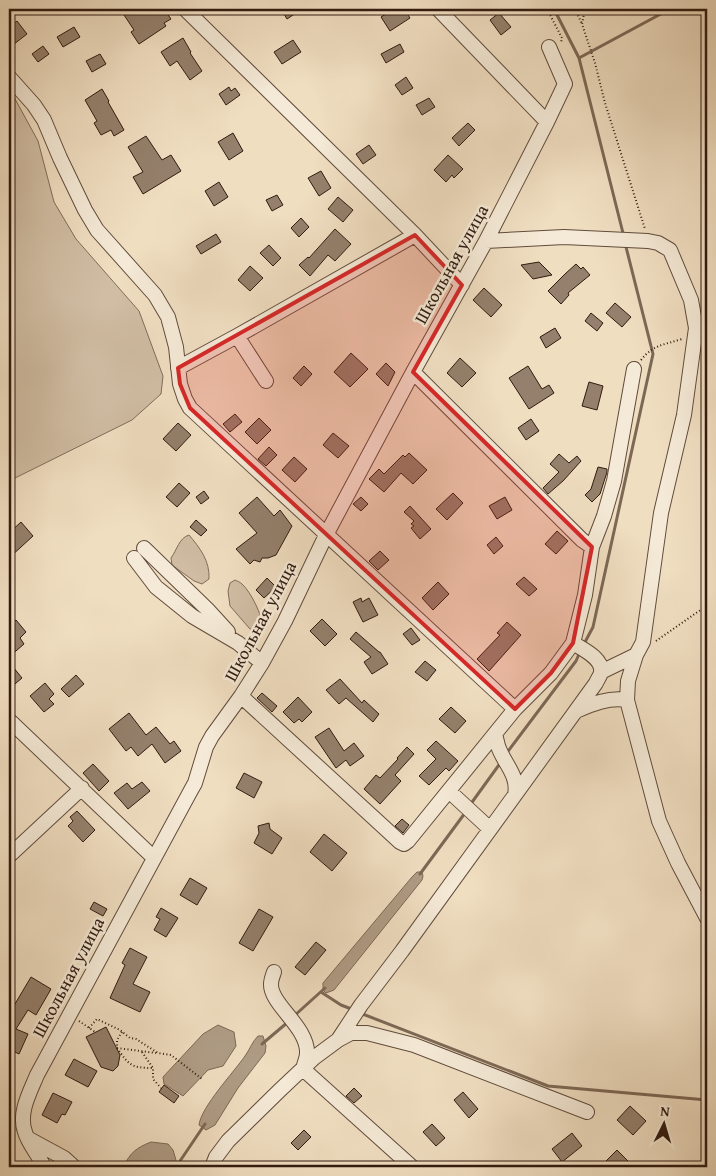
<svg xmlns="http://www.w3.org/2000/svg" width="716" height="1176" font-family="'Gentium Book Plus',serif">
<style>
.green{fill:#d0bda3;stroke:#806c5a}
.water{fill:#af9c85;stroke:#7d6856}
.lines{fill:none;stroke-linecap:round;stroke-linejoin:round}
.stream{stroke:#7d6856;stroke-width:3}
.building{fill:#94806c;stroke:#311b10}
.minor-casing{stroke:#614c3c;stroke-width:16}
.path{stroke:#311b10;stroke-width:2;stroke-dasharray:1 2.5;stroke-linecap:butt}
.minor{stroke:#f5ead7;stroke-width:14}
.marked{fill:#d62828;fill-opacity:0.2;stroke:#d62828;stroke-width:4;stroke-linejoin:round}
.labels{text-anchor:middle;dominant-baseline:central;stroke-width:5;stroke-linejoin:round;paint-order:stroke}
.street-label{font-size:18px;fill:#311b10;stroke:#f5ead7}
</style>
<rect width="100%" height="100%" fill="#f0dec1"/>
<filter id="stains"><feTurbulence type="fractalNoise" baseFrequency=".004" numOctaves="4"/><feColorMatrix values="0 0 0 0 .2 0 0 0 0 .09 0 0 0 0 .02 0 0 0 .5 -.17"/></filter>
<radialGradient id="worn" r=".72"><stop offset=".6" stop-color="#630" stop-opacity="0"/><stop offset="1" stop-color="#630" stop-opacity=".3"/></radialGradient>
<path class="green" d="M9,92L14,97L38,141L54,202L76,239L139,311L163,376L161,394L132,420L9,481Z
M189,535C200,548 210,561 209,579L202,584L194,581L172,565L171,558C177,550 179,538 189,535Z
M235,580C237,581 240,582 242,584C251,592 262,615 263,627L257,631L250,629L230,606L228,591L230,583Z"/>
<path class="water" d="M417,872H422L423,876L422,880L334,990L326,993L323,990V983L412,877Z
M218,1025L234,1032L236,1046L223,1066L208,1070L183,1096L164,1084L163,1077L203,1034Z
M258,1036H263L266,1046L265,1053L238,1088L215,1125L206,1130L199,1125C201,1107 234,1072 245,1056C250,1049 252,1042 258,1036Z
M151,1142L168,1144L173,1150L178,1167H123C131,1152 136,1148 151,1142Z"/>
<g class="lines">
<path class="stream" d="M554,9L579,58L624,237
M579,58L670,9
M584,644L593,627L653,354L625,243
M506,754L576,661L580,652
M470,805L501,762
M420,874L465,813
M321,992L341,1005L354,1010
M360,1013L548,1086L707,1100
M294,1016L325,988
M262,1044L288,1022
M178,1164L205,1124"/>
</g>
<path class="building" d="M120,9H164L171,19L164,23L166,26L139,44L131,32L134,30Z
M281,9H302L287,19Z
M394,9H404L410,18L390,31L381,17Z
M499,13L511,27L501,35L490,20Z
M17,21L27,34L9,48V27Z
M74,27L80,37L63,47L57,37Z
M183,38L191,52L190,53L202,71L190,80L177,61L170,66L161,52Z
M293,40L301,52L282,64L274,52Z
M400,44L404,52L386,63L381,54Z
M43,46L49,54L38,62L32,54Z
M100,54L106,64L92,72L86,61Z
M406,77L413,88L402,95L395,85Z
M229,87L231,91L235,88L240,95L226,105L219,94Z
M102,89L109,101L108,102L124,130L114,136L111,130L101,135L94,123L97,121L85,100Z
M429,98L435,107L422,115L416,105Z
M468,123L475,130L459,146L452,138Z
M233,133L243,151L229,160L218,142Z
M146,136L162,160L171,155L181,171L143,194L133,177L143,172L128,147Z
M369,145L376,155L363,164L356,154Z
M448,155L463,169L454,178L452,175L446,182L434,170Z
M321,171L331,188L319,196L308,178Z
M219,182L228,197L214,206L205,191Z
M277,195L283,205L272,211L266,200Z
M338,197L353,210L343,222L328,209Z
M301,218L309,227L299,237L291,228Z
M335,229L351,244L335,261L328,255L310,276L299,265L308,257L309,258Z
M216,234L221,242L201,254L196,246Z
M269,245L281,258L273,266L260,253Z
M539,262L552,275L533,279L521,265Z
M576,264L581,269L583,267L590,275L568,293L569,295L561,304L548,291L565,274Z
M250,266L263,278L250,291L238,280Z
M484,288L502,305L491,317L473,300Z
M615,303L631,317L622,327L606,313Z
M591,313L603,323L597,331L585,321Z
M555,328L561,338L546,348L540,337Z
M351,353L368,369L350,387L334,372Z
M460,358L476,373L462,387L447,373Z
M386,363L395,372L388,386L376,374Z
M304,366L312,374L301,386L293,378Z
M528,366L542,389L549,385L554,393L529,409L509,378Z
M589,382L603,386L597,410L582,406Z
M235,414L242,422L230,432L223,424Z
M259,418L271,430L257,444L245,432Z
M531,419L539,431L526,440L518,428Z
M178,423L191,435L176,451L163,439Z
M333,433L349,446L338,458L323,445Z
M269,447L277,455L266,466L258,459Z
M409,453L427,470L413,484L401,473L384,492L369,479L379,469L384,474L403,455L405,457Z
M559,454L569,463L577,456L581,461L563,481L548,494L543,488L559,472L550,464Z
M294,457L307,469L295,482L282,470Z
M598,467L607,469V472L600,494L592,502L585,495L591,489Z
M179,483L190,493L177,507L166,497Z
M204,491L209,498L201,504L196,497Z
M453,493L463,503L447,520L436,509Z
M257,497L274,516L280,510L292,526L276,555L268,558H262L260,562L254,560L250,564L236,549L257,533L239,513Z
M361,497L368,504L361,511L353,504Z
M505,497L512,510L497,519L489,506Z
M410,506L431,529L420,539L411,528L414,526L411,524L414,521L404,512Z
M196,520L207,530L201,536L190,527Z
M21,522L33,536L9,558V533Z
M557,531L568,541L556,554L545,544Z
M496,537L503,546L494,554L487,545Z
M380,551L389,560L378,570L369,561Z
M524,577L537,589L529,596L516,584Z
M267,578L276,587L264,598L256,590Z
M438,582L449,594L433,610L422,598Z
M361,598L362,602L369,598L378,615L363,622L353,602Z
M322,619L337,634L325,646L310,631Z
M16,620L26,632L20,638L24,644L9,657V626Z
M507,622L521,635L489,671L477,659L500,635L497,633Z
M411,628L420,640L412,645L403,634Z
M356,632L379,652H380L388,664L372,674L364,662L371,657L350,639Z
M425,661L436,670L427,681L415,672Z
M9,662L22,678L9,689Z
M76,675L84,684L69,697L61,689Z
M340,679L362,703L364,700L379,714L373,722L346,698L339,704L326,690Z
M45,683L54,694L49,699L54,704L44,712L30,696Z
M262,693L277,706L272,712L257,698Z
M298,697L312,712L302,722L299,719L294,723L283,712Z
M451,707L466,721L455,733L439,719Z
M129,713L146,735L156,727L170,744L174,741L181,751L165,763L152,744L138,756L131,747L126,751L109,729Z
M329,728L344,751L354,743L364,756L350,766L346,760L336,768L315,737Z
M436,741L458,761L449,771L446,768L429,785L419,776L436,759L427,750Z
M407,747L414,754L395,775L401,781L380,804L364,789L376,775L380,778L398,759L397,758Z
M93,764L109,781L99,791L83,773Z
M244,773L262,782L254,798L236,788Z
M142,782L150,791L128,809L114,793L127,783L132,789Z
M77,811L95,830L83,842L68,826L73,821L70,817Z
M402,819L409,825L403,833L395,826Z
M269,823L270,829L282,838L272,854L254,843L259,833L258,826Z
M324,834L347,853L332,871L310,852Z
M190,878L207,888L197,905L180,895Z
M94,902L107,909L103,916L90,909Z
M161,908L178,918L166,937L154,930L160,919L156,917Z
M259,909L273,917L253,951L239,943Z
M316,942L326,950L305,975L295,967Z
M130,948L147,957L133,984L150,992L140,1012L110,998L125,965L122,963Z
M31,977L51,989L36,1015L28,1010L16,1029L28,1034L19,1054L9,1049V1014Z
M106,1027L120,1055L118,1066L113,1071L101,1067L86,1037Z
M74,1059L97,1071L88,1087L65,1075Z
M164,1085L179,1096L174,1103L159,1092Z
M354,1088L362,1096L354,1103L346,1096Z
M463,1092L478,1109L469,1118L454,1100Z
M53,1093L72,1102L65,1115L62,1114L57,1123L42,1115Z
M630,1106L646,1121L633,1135L617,1120Z
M432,1124L445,1138L436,1146L423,1132Z
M304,1130L311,1137L298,1150L291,1143Z
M572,1133L582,1146L562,1162L552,1149Z
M617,1150L628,1161L621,1167H611L605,1162Z"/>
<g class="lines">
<defs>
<path id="minor" d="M185,9L415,235L462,285
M438,9L547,122
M9,77L34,105L44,120L60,158L85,210L97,230L155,295L168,317L176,347L180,384L185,399L190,408L515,709
M486,241L564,237L648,241L658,243L670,250L691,300L696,328L684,415L661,513L643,642L636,655L601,672
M237,336L266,381
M178,368L237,336L415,235
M413,372L582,540L592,547
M144,548L207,609L228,632
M134,558L156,587L192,616L238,643L262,663
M636,655L628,681L627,700L659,821L678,863L707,918
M241,696L400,842L404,844L408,841L515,709L551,673L573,643L585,595L592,547L604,516L614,481L634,369
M576,711C592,704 609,697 627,700
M9,720L154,858
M495,734C496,738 497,742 498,746C504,764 519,775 515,795
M449,791L490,829
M9,856L82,788
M274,972C273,975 271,980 271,984C270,1004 308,1027 307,1053C307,1058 304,1064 303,1069L412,1167
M338,1040L361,1005L402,951L596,683C597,680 601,675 601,672C603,658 582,649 573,643
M29,1139L64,1158L74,1167
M43,1167L42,1163C37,1153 28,1143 25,1132C18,1113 30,1092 37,1075L190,792L195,783L206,747L212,736L241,696L262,663L285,621L326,535L413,372L486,241L547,122L565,84L549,47
M212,1167L216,1157L228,1141L280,1090L315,1057L338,1040L351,1033H367L414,1045L587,1112"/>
</defs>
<use href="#minor" class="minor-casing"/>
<path class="path" d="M547,9L562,38L561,43
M575,9L582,24
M585,9L582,24L595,63L605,103L645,229
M641,360C654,344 664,345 682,339
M656,641L699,611L707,607
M79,1021L95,1032
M89,1028L97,1019L120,1030L130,1038L136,1039L158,1053L171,1055L202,1079
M122,1032L117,1040V1048L156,1053
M117,1048C129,1065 131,1068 153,1068
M142,1052L153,1068V1079L161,1088"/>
<use href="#minor" class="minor"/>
</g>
<path class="marked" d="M415,235L462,285L413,372L592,547L573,643L551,673L515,709L190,408L180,384L178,368Z"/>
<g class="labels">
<g class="street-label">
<text transform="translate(451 264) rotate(-61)">Школьная улица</text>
<text transform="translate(260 621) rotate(-62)">Школьная улица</text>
<text transform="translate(68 977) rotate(-62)">Школьная улица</text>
</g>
</g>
<rect width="716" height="1176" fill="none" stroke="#f0dec1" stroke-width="30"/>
<rect x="10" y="10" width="696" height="1156" fill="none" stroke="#311b10" stroke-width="2.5"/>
<rect x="15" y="15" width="686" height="1146" fill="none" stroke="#311b10"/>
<g transform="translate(664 1124) rotate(5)" stroke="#f5ead7" stroke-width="4" paint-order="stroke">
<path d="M0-4L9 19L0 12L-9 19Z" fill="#311b10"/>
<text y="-8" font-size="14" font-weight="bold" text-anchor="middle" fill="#311b10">N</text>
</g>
<rect width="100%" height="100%" filter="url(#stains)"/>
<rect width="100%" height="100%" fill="url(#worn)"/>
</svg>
